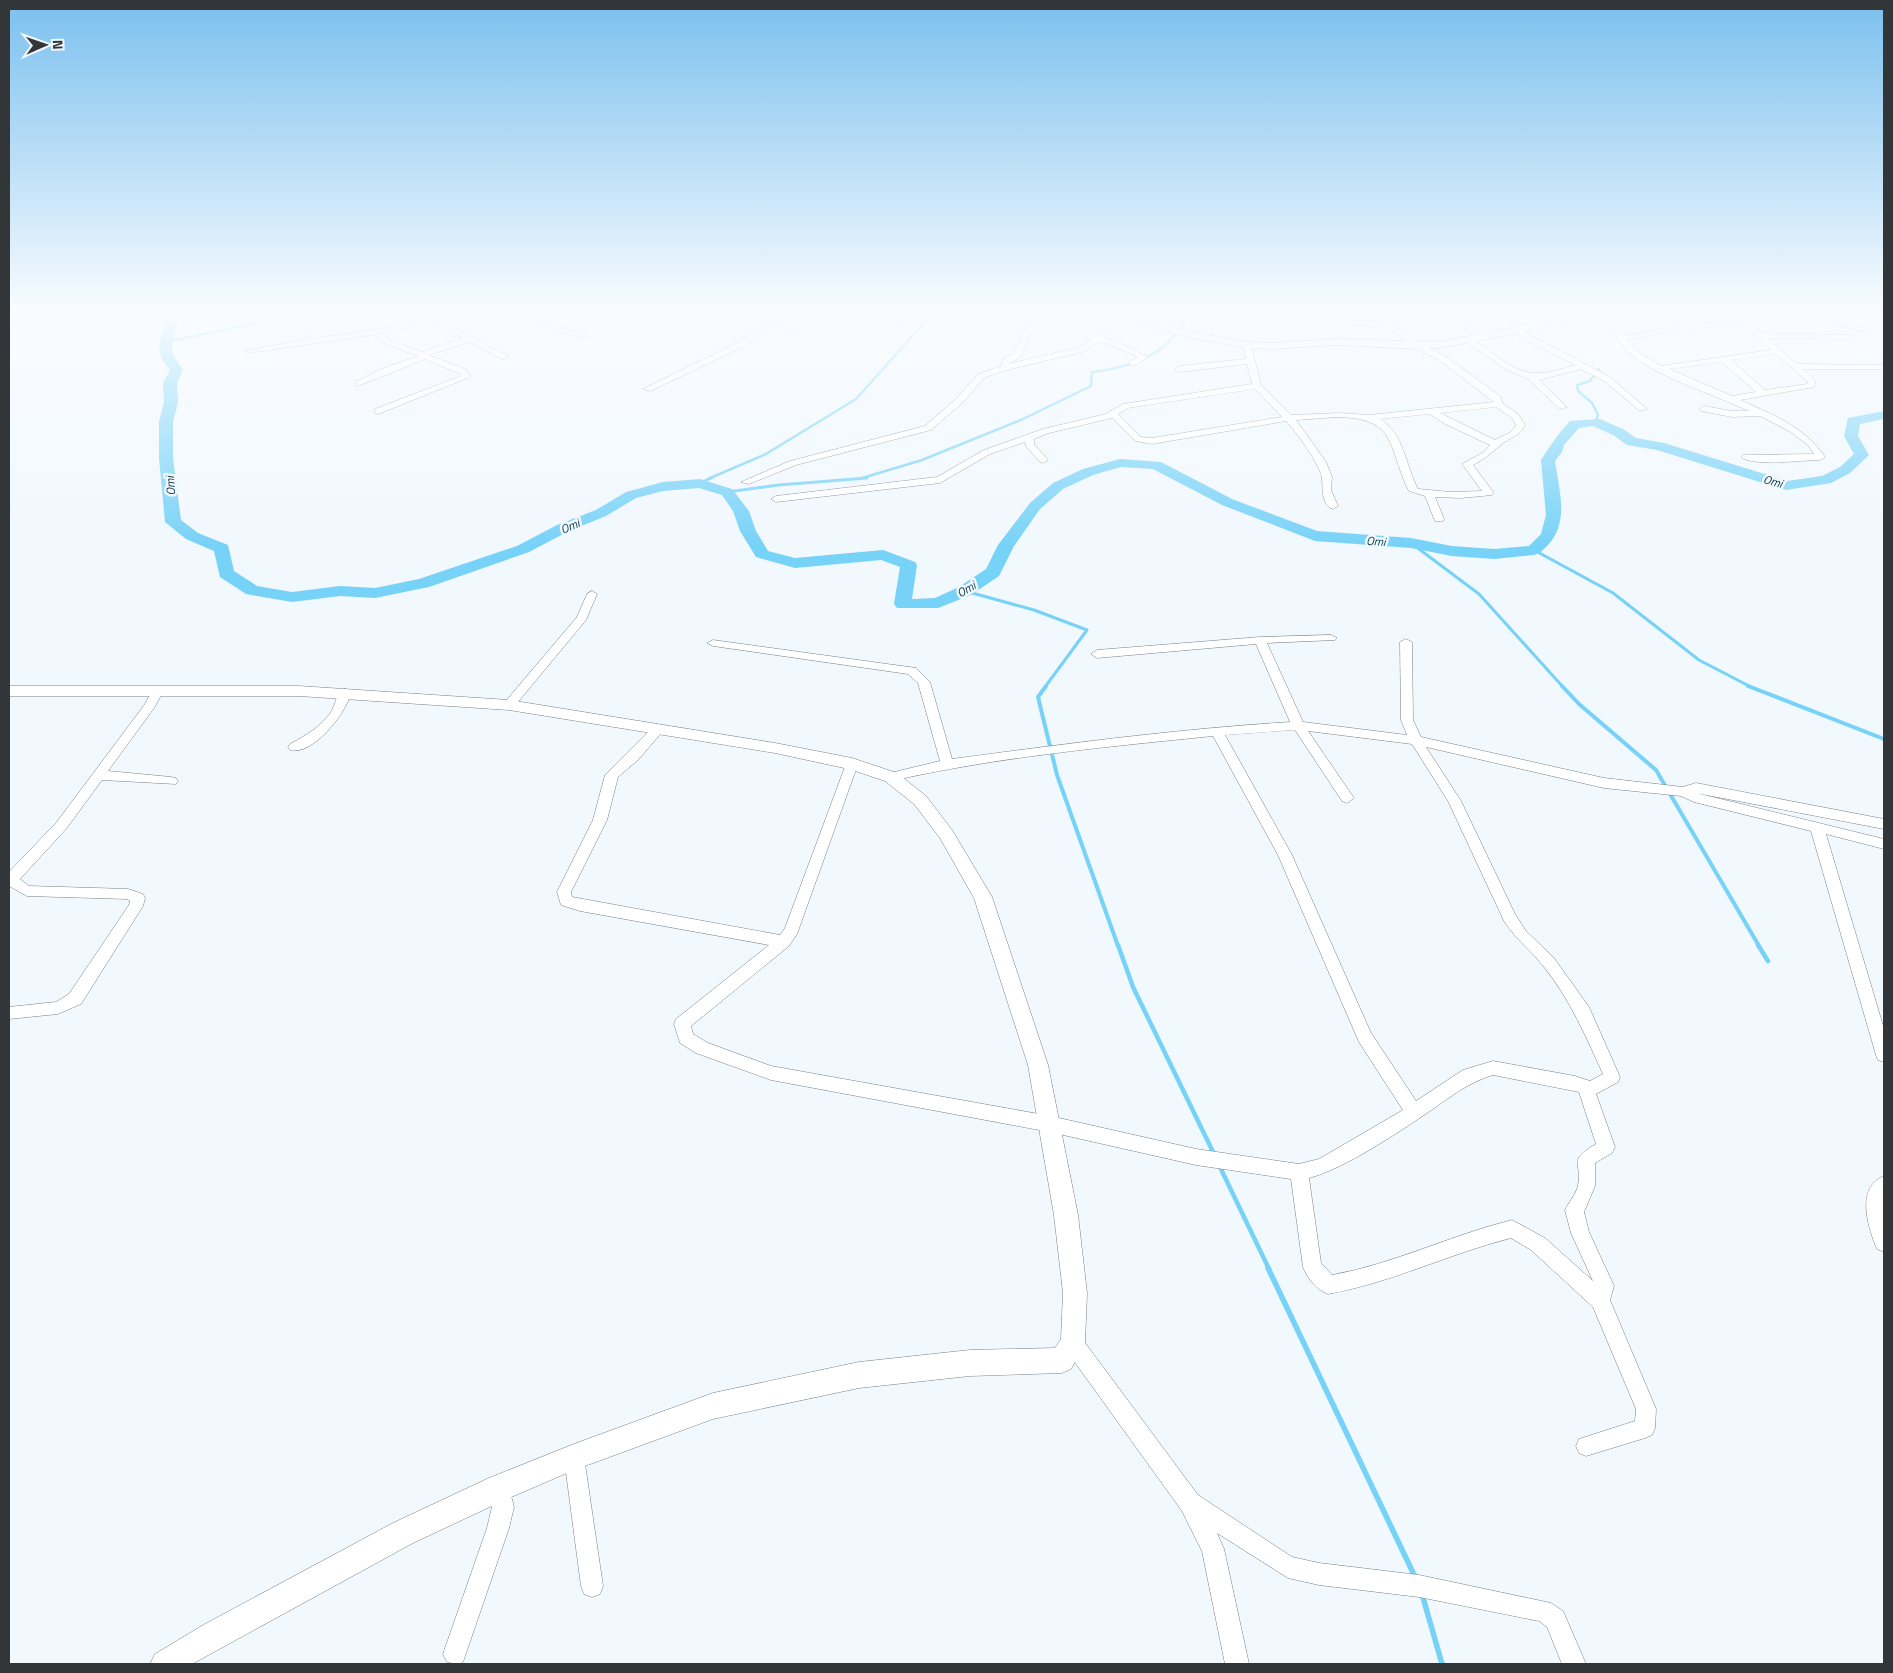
<svg xmlns="http://www.w3.org/2000/svg" width="1893" height="1673" font-family="'Titillium Web',sans-serif">
<style>
.lines{fill:none;stroke-linecap:round;stroke-linejoin:round}
.stream-far4{stroke:#77d2f7;stroke-width:2.5}
.stream-far3{stroke:#77d2f7;stroke-width:3}
.stream-far2{stroke:#77d2f7;stroke-width:4}
.stream-far1{stroke:#77d2f7;stroke-width:4.5}
.stream{stroke:#77d2f7;stroke-width:5.5}
.river{fill:#77d2f7;fill-rule:evenodd}
.minor-casing{stroke:#798187;stroke-width:1}
.tertiary-casing{stroke:#798187;stroke-width:1}
.minor{fill:#fff;fill-rule:evenodd}
.tertiary{fill:#fff;fill-rule:evenodd}
.labels{text-anchor:middle;dominant-baseline:central;stroke-width:5;stroke-linejoin:round;paint-order:stroke}
.far-water-label{font-size:12px;font-style:italic;fill:#0f3948;stroke:#f1f8fe}
</style>
<rect width="100%" height="100%" fill="#f1f8fe"/>
<g class="lines">
<path class="stream-far4" d="M166,342L252,324L288,313
M1595,422L1598,415L1592,403L1578,391L1577,385L1590,381L1599,369
M708,479L766,454L856,399L933,313
M859,479L922,460L1023,419L1091,386L1092,372C1133,367 1171,354 1189,313"/>
<path class="stream-far3" d="M700,483L711,478
M727,492L779,485L867,478
M1411,543L1479,594L1563,687
M1534,550L1613,593L1699,660L1751,687
M965,591L1034,610L1087,630L1045,687"/>
<path class="stream-far2" d="M1046,686L1038,697L1057,775L1118,946
M1562,686L1579,704L1656,770L1759,946
M1748,686L1884,739"/>
<path class="stream-far1" d="M1118,945L1133,987L1214,1154
M1758,945L1768,961
M1219,1165L1269,1269"/>
<path class="stream" d="M1268,1268L1416,1579
M1422,1594L1442,1664"/>
<path class="river" d="M159,313H171L177,326C170,350 169,350 183,370L177,383L178,402L173,422V458L181,520L198,533L228,545L234,571L257,586L292,592L340,586L375,588L419,579L517,546L557,525L596,510L626,492L663,482L700,479L732,489L749,511L756,531L768,551L795,558L883,550L915,562L917,565L912,599L935,598L959,587L986,569L998,545L1030,503L1053,483L1083,469L1120,459L1161,462L1232,499L1317,531L1411,538L1452,546L1494,549L1529,546L1541,534L1546,515L1541,460C1550,446 1558,434 1570,421L1600,419L1623,429L1636,438L1664,443L1787,481L1822,476L1840,467L1854,454L1844,436L1848,418L1884,411V419L1860,424L1858,436L1869,455L1850,473L1831,483L1786,490L1657,450L1627,445L1613,435L1593,426L1579,428L1564,445L1562,452L1555,461C1559,490 1570,523 1547,546C1542,551 1540,553 1534,555L1494,559L1452,556L1411,548L1315,541L1222,505L1153,469L1121,467L1093,475L1063,489L1040,509L1014,546L999,576L971,595L938,608H897L894,604L900,567L881,560L795,568L756,557L740,531L733,511L722,495L699,488L663,491L636,498L606,516L569,531L529,552L429,587L375,598L340,596L292,602L246,594L220,577L214,551L186,539L165,522L159,458V422L164,402L163,383L170,370C156,353 158,347 165,326Z"/>
<defs>
<path id="minor" d="M306,313H321L300,320L317,338L374,330L453,313H467L440,320L509,357L502,359L469,342L429,355L467,370L470,377L378,414L375,413V409L461,376L460,374L425,359C415,363 360,386 356,386V382L381,369L418,356L384,343L373,335L249,353L245,351L309,339L292,320L294,315ZM432,322L463,338L422,352L390,339L381,333Z
M521,313H531L551,323L586,336L582,338L545,327Z
M793,313H803L762,333L743,347L650,391L643,389L737,343L756,329Z
M826,313H836L798,333L791,331Z
M871,313L902,317L913,313H922C908,325 885,323 871,313Z
M1043,313H1051L1030,335L1021,357L1008,364L1080,347L1121,316H1124V320L1102,338L1113,340L1148,357L1136,365H1130V361L1138,357L1108,344L1097,342L1086,351L1003,371L984,378L962,403L931,430L796,465L749,484L741,482L790,461L925,426L956,399L978,374L1001,366L1004,358L1014,354L1023,332Z
M1263,313H1271L1273,322H1267Z
M1329,313H1337L1342,320L1383,322L1392,318L1390,313H1398L1401,316L1398,322L1392,324L1393,326L1409,334L1420,344L1445,356L1501,397L1502,403L1518,414L1525,425C1520,437 1509,437 1501,445C1491,453 1486,458 1473,465L1494,493L1492,495L1461,498L1435,497L1444,519L1443,521H1435L1425,496L1409,491C1400,475 1397,456 1389,440C1374,408 1325,419 1296,420L1326,462L1332,477L1331,490L1338,506L1333,509C1321,505 1323,488 1322,478C1321,466 1295,430 1286,421L1152,444L1135,441L1112,418L1049,433L1034,439V444L1048,460L1043,463L1040,462L1026,446L1025,442L990,454L940,483L776,502L771,499L776,496L937,477L984,450L1043,429L1106,414L1123,404L1252,384L1247,364L1179,372L1175,369L1179,366L1246,359L1243,345L1247,343L1251,345L1261,385L1291,415L1340,413L1369,415L1494,402L1439,360L1414,348L1403,338L1386,327L1337,324ZM1255,389L1282,417L1152,438L1141,437L1118,414L1128,408ZM1496,407L1512,418L1516,425L1511,432L1495,440L1440,413ZM1430,414L1445,424L1490,445L1484,452L1462,464L1482,491L1451,492L1418,489C1406,467 1404,433 1380,419Z
M1443,313L1466,316L1490,335L1483,337L1466,321L1443,316Z
M1603,313H1611L1624,336L1673,327L1738,320L1730,313H1738L1761,333L1848,335H1851V339L1767,338L1797,364L1884,365V369H1803L1816,381L1814,387L1740,400C1772,414 1805,427 1825,457L1820,460C1803,460 1753,467 1741,457L1743,455L1814,454L1808,445L1789,431L1760,416L1732,417L1701,411L1700,409L1704,406L1732,411H1749C1717,396 1652,375 1628,352C1617,341 1610,326 1603,313ZM1742,324L1771,350L1661,366L1641,354L1627,340L1673,331ZM1776,354L1808,382L1807,384L1765,390L1731,360ZM1722,362L1756,392L1732,396L1669,369Z
M1793,313L1814,315L1817,313H1854L1850,315L1822,317L1869,330L1865,332Z
M1511,328H1517L1610,377L1647,409L1640,411L1604,381L1581,369L1539,380L1567,407L1560,409L1528,379L1505,369L1464,340L1471,338C1514,367 1521,384 1575,365L1511,332Z
M592,591L597,594L586,620L513,708H505L503,705L505,702L577,617L587,594Z
M1331,635L1337,638L1335,640L1267,643L1303,722L1407,735L1401,720L1400,642L1406,639L1412,642L1413,720L1421,737L1604,778L1683,787L1696,783L1884,819V829L1696,793L1884,839V849L1826,834L1884,1029V1062L1878,1060L1876,1055L1811,831L1694,802L1681,796L1604,788L1426,747L1461,801L1515,914L1526,931L1554,958L1589,1007L1620,1077L1618,1082L1596,1094L1615,1147L1612,1153L1595,1163V1186L1584,1212L1589,1232L1614,1286L1610,1300L1656,1409L1655,1428L1652,1435L1645,1438L1586,1456L1579,1453L1576,1446L1579,1439L1635,1421L1636,1409L1593,1307L1531,1250L1511,1238C1448,1254 1391,1283 1328,1294C1317,1290 1307,1278 1303,1267L1291,1179L1196,1165L1050,1132L771,1080L696,1053L680,1043L674,1024L676,1019L769,945L580,911L561,905L557,892L593,820L605,775L654,726L658,725L664,729L662,732L639,759L618,777L607,820L571,892L572,897L780,935L785,928L846,764L852,760L857,761L858,764L797,934L789,946L691,1026L693,1034L708,1043L771,1066L1050,1116L1196,1149L1299,1164L1319,1159L1403,1110L1359,1042L1278,855L1213,736C1105,747 997,757 891,781L884,777L886,774L940,761L918,683L908,674L713,646L707,643L713,640L916,668L930,682L952,759C1065,744 1177,729 1290,722L1256,644L1097,658L1091,654L1097,650L1260,637ZM1295,730L1342,801L1347,803L1354,798L1308,731L1412,744L1448,801L1504,921C1517,941 1531,950 1544,967C1570,999 1586,1037 1603,1074L1590,1081L1575,1076L1493,1061L1463,1070L1416,1101L1371,1033L1292,855L1225,735ZM1493,1075L1579,1092L1596,1144C1564,1163 1585,1162 1577,1189C1574,1197 1568,1203 1565,1210L1571,1233L1593,1281L1545,1238L1512,1220C1451,1235 1394,1264 1332,1275L1321,1263L1309,1178C1344,1169 1399,1132 1430,1111C1450,1097 1469,1082 1493,1075Z
M157,688L163,692L154,708L108,771L171,777L176,778L178,781L176,784L102,780L66,829L20,879L29,886L128,889L143,894L145,898L143,906L81,1004L58,1014L9,1019V1007L56,1002L69,994L129,905L130,901L127,899L27,896L9,886V872L56,823L145,704L153,689Z
M345,689L351,693C346,713 313,756 290,750L288,747L290,744C305,736 321,727 331,712C336,705 336,691 345,689Z
M1884,1176V1252L1877,1249C1868,1228 1855,1187 1884,1176Z
M1073,1333L1080,1336L1198,1495L1292,1557L1319,1563L1419,1575L1551,1603L1563,1611L1586,1664H1562L1547,1627L1539,1621L1419,1597L1319,1585L1288,1578L1217,1533L1224,1549L1249,1664H1225L1202,1551L1182,1511L1066,1350L1063,1343L1066,1336Z
M574,1447L581,1450L584,1457L603,1586L600,1594L592,1597L584,1594L581,1586L564,1457L567,1450Z
M499,1477L507,1480L514,1507L509,1528L463,1662L458,1664L447,1662L443,1654L487,1528L492,1507L488,1488L491,1480Z"/>
<path id="tertiary" d="M1091,313H1108L1197,333L1247,342L1274,343L1337,339L1439,342L1585,313H1601L1566,324L1439,348L1417,349L1337,345L1274,349L1247,348L1197,339Z
M9,686H299L509,700L775,743L852,758L897,773L926,796L952,830L992,897L1048,1065L1078,1215L1087,1293L1085,1343L1071,1369L1062,1373L970,1376L859,1388L713,1419L574,1470L509,1498L413,1543L192,1664H150L155,1654L205,1624L393,1523L489,1478L574,1444L713,1393L859,1362L970,1350L1055,1348L1061,1339L1063,1293L1054,1215L1028,1065L974,898L940,838L914,804L885,781L849,769L775,753L509,710L299,696H9Z"/>
</defs>
<use href="#minor" class="minor-casing"/>
<use href="#tertiary" class="tertiary-casing"/>
<use href="#minor" class="minor"/>
<use href="#tertiary" class="tertiary"/>
</g>
<linearGradient id="sky" x2="0" y2="1"><stop stop-color="#7bc0ee"/><stop offset="0.57" stop-color="#f9fcff"/><stop offset="1" stop-color="#f9fcff" stop-opacity="0"/></linearGradient>
<rect width="1893" height="547" fill="url(#sky)"/>
<g class="labels">
<g class="far-water-label">
<text transform="translate(1773 481) rotate(16)">Omi</text>
<text transform="translate(170 486) rotate(-94)">Omi</text>
<text transform="translate(570 526) rotate(-23)">Omi</text>
<text transform="translate(1376 541) rotate(4)">Omi</text>
<text transform="translate(966 589) rotate(-30)">Omi</text>
</g>
</g>
<rect width="1893" height="1673" fill="none" stroke="#333639" stroke-width="20"/>
<g transform="translate(45 45) rotate(88)" stroke="#f1f8fe" stroke-width="4" paint-order="stroke">
<path d="M0-4L9 19L0 12L-9 19Z" fill="#333639"/>
<text y="-8" font-size="14" font-weight="bold" text-anchor="middle" fill="#333639">N</text>
</g>
</svg>
